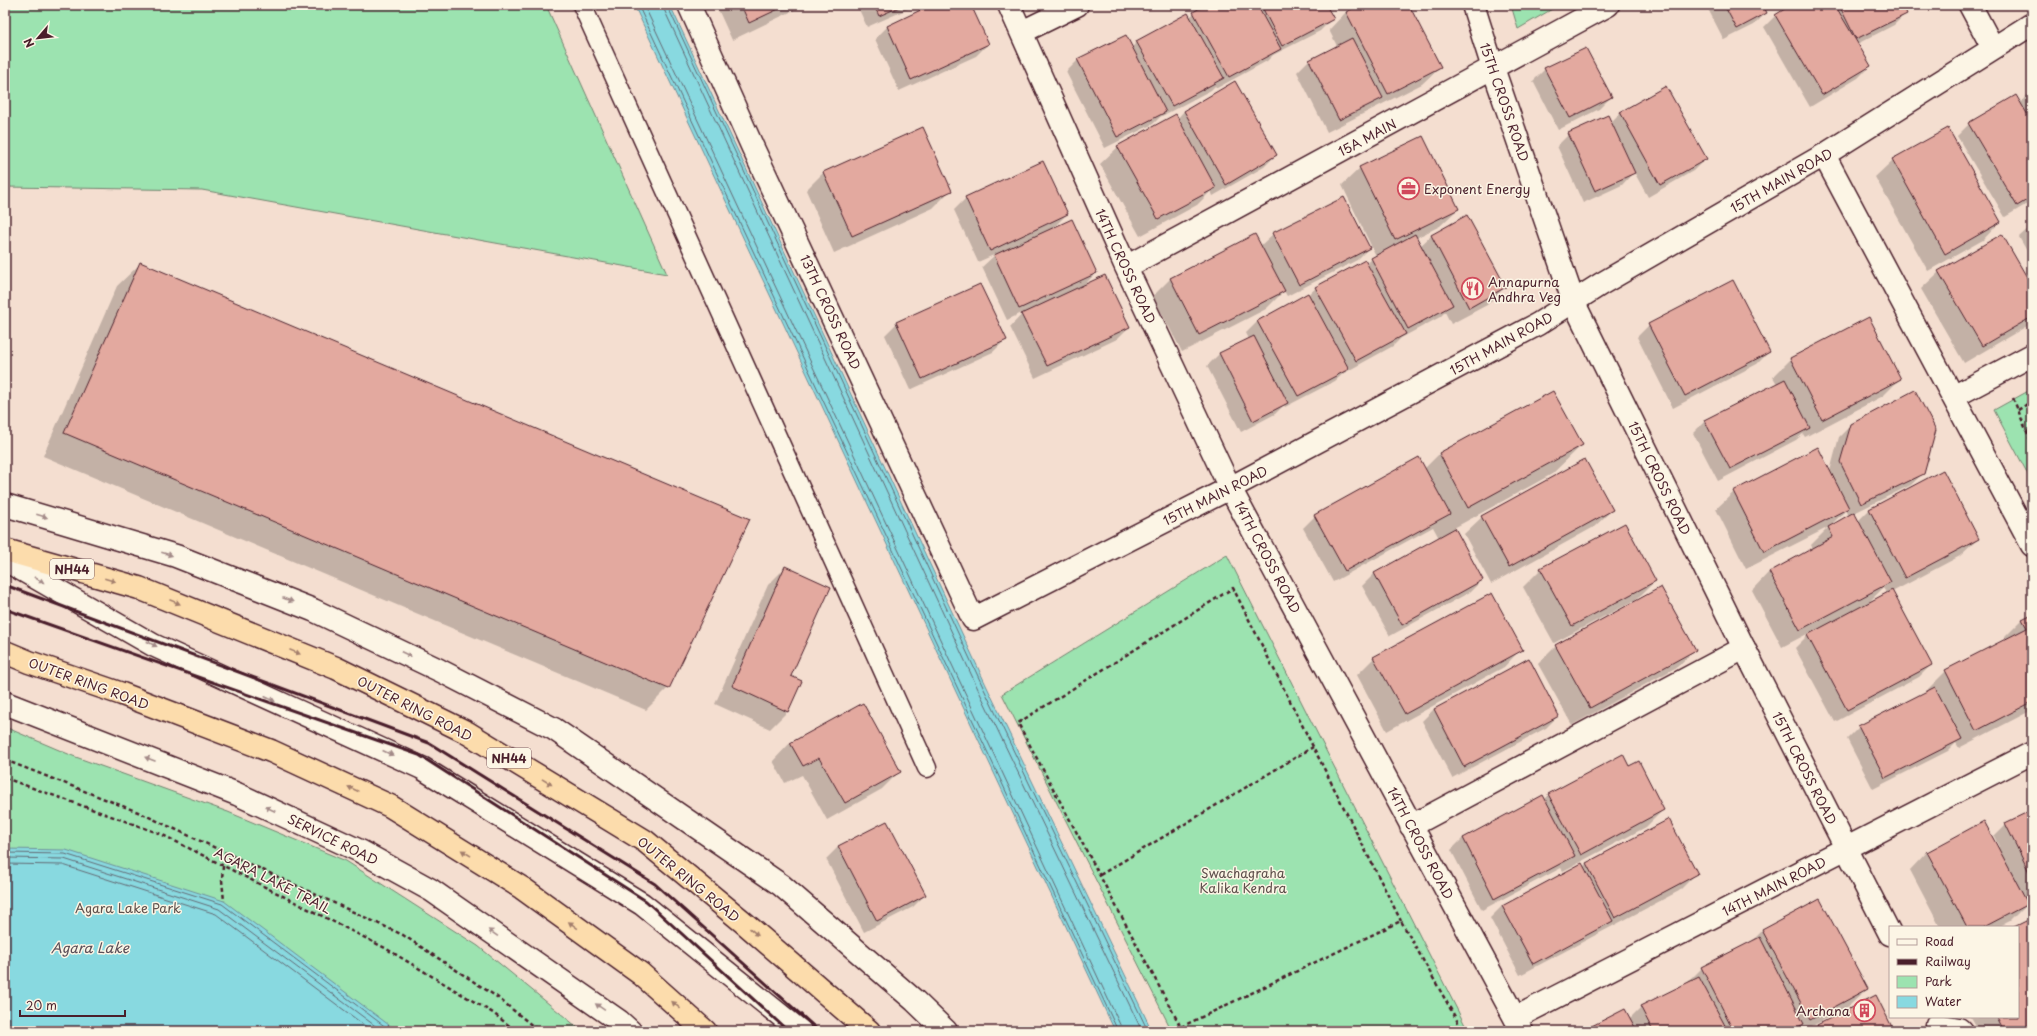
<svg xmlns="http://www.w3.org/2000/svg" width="2037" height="1036" font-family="'Playpen Sans',sans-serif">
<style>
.green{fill:#9ce3b0;stroke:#73816e}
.water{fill:#88d9e0;stroke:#6f8f98}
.shadow{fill:#0003;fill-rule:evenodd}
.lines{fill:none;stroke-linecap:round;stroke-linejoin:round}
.shore{stroke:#636973;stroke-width:1}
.building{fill:#e3a99f;stroke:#4a1f2b}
.service-casing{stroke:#4a1f2b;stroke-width:21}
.minor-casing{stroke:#4a1f2b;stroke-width:25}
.tertiary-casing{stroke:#4a1f2b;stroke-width:25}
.trunk-casing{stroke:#4a1f2b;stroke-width:25}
.path{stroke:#4a1f2b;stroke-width:2.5;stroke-dasharray:4 3;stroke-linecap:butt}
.service{stroke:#fcf5e5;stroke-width:18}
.minor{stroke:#fcf5e5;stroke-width:22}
.tertiary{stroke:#fcf5e5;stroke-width:22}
.trunk{stroke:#fcdcac;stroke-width:22}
.rail{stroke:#4a1f2b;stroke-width:3}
.oneway{fill:#a38a88}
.oneway2{fill:#a37e6c}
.labels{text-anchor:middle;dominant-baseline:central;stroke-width:3;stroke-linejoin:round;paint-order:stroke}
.shield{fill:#fcf5e5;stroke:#7f5f63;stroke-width:1}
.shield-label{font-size:12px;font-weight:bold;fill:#4a1f2b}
.street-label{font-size:13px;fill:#4a1f2b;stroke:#fcf5e5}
.poi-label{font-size:13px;fill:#4a1f2b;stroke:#fcf5e5;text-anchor:start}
.park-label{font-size:13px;fill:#5e504c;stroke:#fcf5e5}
.water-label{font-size:14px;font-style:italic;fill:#5a4e58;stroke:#fcf5e5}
</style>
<rect width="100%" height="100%" fill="#f4ded0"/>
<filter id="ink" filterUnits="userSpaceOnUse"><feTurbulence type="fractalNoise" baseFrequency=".025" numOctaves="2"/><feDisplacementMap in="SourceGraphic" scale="8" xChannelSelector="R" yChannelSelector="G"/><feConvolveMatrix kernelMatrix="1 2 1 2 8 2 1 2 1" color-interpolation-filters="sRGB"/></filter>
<g filter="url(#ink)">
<path class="green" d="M5,5H546L667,274L202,190L5,187Z
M1511,5H1559L1518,29Z
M2032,389V482L1994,410Z
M1227,555L1468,1031H1172L1002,694Z
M5,727L73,756L228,812L346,861L478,946L582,1031H5Z"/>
<path class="water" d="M634,5H670L986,685L1152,1031H1115Z
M5,849L66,850L224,901L397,1031H5Z"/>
<path class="shadow" d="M716,5H805L732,40Z
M857,5H917L867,27Z
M934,5H970L988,44L976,56L899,91L875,39L887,27Z
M1207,5H1325L1332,19L1320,31L1273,55L1267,61L1217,88L1215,86L1211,90L1160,117L1153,124L1105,148L1066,72L1078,60L1132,47L1137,42L1189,17Z
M1361,5H1408L1440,67L1422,84L1327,132L1297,72L1309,60L1337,46L1329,30L1346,12Z
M1706,5H1777L1765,11L1766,13L1754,25L1724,40Z
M1793,5H1902L1906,13L1894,25L1857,44L1870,66L1858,78L1810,107L1764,27L1776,15Z
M1545,69L1611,97L1599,109L1558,130L1533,81Z
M2032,90V201L2005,217L1957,136L1969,124L2020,103Z
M1184,111L1276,155L1264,167L1213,196L1211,191L1197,205L1140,236L1100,164L1118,147L1177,119Z
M1620,113L1705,159L1693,171L1648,197L1634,172L1622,185L1583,203L1557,146L1569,134L1611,122Z
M1893,160L2000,222L1983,240L1928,271L1875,177Z
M1360,168L1458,209L1440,226L1416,238L1420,246L1431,236L1467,216L1505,287L1487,305L1451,324L1445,312L1440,317L1401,338L1393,346L1344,373L1335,381L1285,407L1284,405L1275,414L1241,432L1207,366L1219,354L1249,339L1246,333L1258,321L1308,295L1316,288L1364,262L1366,264L1376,256L1342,185Z
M823,173L950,191L933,208L834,253L806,190Z
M966,198L1067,214L1053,228L1096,273L1083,286L1129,327L1117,339L1035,378L1010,327L1024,312L1007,320L982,267L996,254L978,262L954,210Z
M2032,225V260L2019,237Z
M1273,234L1369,248L1357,260L1287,296L1284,291L1266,309L1182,352L1153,296L1171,278L1260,246Z
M140,264L668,688L646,710L43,456L117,286Z
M1939,272L2032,288V321L2027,326L1964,363L1921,289Z
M897,323L1005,340L993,352L910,390L885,335Z
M1649,325L1769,352L1757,364L1673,408L1637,337Z
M1791,359L1900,379L1883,396L1805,437L1803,434L1796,440L1718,481L1693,433L1705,421L1777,384L1773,377Z
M1553,392L1582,445L1552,474L1454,528L1482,580L1470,592L1390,636L1362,586L1374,574L1439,538L1433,527L1333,582L1303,528L1315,516L1424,469L1439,454Z
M1852,424L1923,473L1911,485L1854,513L1858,521L1869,510L1942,471L1978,539L1960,556L1892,592L1931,665L1919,677L1835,722L1795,648L1811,632L1782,647L1752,590L1769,572L1813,549L1811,545L1829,527L1746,569L1716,509L1734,492L1830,471L1839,437ZM1846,510L1849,516L1830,526ZM1883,588L1887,594L1869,602Z
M1612,510L1594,527L1491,584L1464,534L1482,517Z
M786,567L790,676L787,712L770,729L715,704L768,585Z
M1541,569L1655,581L1637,599L1554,643L1523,587Z
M2032,615V710L1959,748L1956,743L1948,751L1873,789L1847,739L1859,727L1929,691L1928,689L1946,671L2006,639L2005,637L2023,619Z
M1556,646L1695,650L1677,667L1572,725L1538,664Z
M1521,649L1504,667L1387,731L1357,675L1374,658Z
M1529,659L1558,716L1546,728L1452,778L1422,721L1434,709Z
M790,743L900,771L882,789L827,820L802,775L785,783L773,761Z
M1629,768L1663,810L1646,827L1563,871L1561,868L1482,910L1451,850L1463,838L1544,800L1549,795Z
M2032,811V905L2028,907L2027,904L2010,921L1998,927H1940L1910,870L1927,852L1997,848L1999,847L1994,836L2006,824Z
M887,822L925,895L913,907L864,932L826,859L838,847Z
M1587,863L1697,873L1679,891L1520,975L1490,918L1502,906L1583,867Z
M1819,900L1867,989L1849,1006L1803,1031H1584L1629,1019L1641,1007L1685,985L1702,968L1750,943L1762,931Z
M2032,919V1031H1978L1970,1017H2018V927H2016Z
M1818,1026L1893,1031H1812Z"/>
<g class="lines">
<path class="shore" d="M638,5L1118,1031
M644,5L1123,1031
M662,5L978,689L1142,1031
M667,5L983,687L1148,1031
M5,853L65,854L222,904L391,1031
M5,858L64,859L219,909L382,1031
M5,864L63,865L216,914L372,1031"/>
</g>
<path class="building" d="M741,5H787L749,23Z
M874,5H904L879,16Z
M931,5H971L989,44L911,80L887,26Z
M1205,5H1257L1281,49L1229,77L1193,12Z
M1261,5H1326L1334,19L1282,46Z
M1359,5H1409L1441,67L1388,94L1346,12Z
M1724,5H1763L1767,13L1737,29Z
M1791,5H1835L1871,66L1822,95L1775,15Z
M1839,5H1903L1907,14L1856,39Z
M1188,13L1224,78L1172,106L1136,41Z
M1126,35L1166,112L1117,137L1077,59Z
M1352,38L1383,98L1339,120L1309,60Z
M1586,48L1612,97L1570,118L1544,68Z
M1235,81L1277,155L1226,185L1184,111Z
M1666,86L1707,159L1660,185L1620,112Z
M2016,95L2032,122V197L2017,206L1968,123Z
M1176,114L1216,188L1158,219L1117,146Z
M1608,115L1635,173L1595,191L1568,133Z
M923,127L952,191L852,236L823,172Z
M1948,128L2001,222L1945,254L1892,159Z
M1423,136L1459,209L1395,240L1359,167Z
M1043,161L1068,214L990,251L965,197Z
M1344,197L1370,248L1299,285L1272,233Z
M1467,215L1506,287L1469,308L1431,235Z
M1072,219L1097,273L1019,309L994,255Z
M1255,234L1285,291L1199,335L1170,278Z
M1415,234L1453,305L1408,329L1371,258Z
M2002,234L2032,286V317L1982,346L1938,271Z
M1365,260L1406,334L1356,361L1315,287Z
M140,262L750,519L669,689L64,433Z
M1105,275L1130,327L1047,366L1021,314Z
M1733,280L1770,352L1685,396L1648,324Z
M980,284L1007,340L922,379L896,322Z
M1308,293L1349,369L1298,396L1257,321Z
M1869,317L1901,379L1822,420L1790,358Z
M1254,336L1288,403L1253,421L1219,353Z
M1785,379L1810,428L1730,469L1704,420Z
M1915,390L1936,430L1924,474L1861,504L1840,462L1851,424Z
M1553,391L1583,445L1468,508L1439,453Z
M1818,447L1849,508L1764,552L1733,491Z
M1419,457L1450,514L1345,571L1314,515Z
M1585,459L1613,510L1509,567L1481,516Z
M1943,470L1979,539L1905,578L1869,509Z
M1854,512L1891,582L1800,630L1769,572L1833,537L1828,527Z
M1625,523L1656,581L1572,626L1540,568Z
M1455,528L1483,580L1402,625L1374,573Z
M785,566L831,587L791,676L802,681L788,712L732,686Z
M1661,587L1696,650L1590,708L1555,645Z
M1892,590L1932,665L1847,710L1807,635Z
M1492,593L1523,650L1405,714L1373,657Z
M2032,614V702L1976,731L1945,670L2027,628L2022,619Z
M1529,658L1559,716L1464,767L1434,709Z
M1935,687L1962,739L1885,778L1858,726Z
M863,703L901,772L845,803L819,758L803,766L790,743Z
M1623,754L1629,766L1639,761L1664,810L1581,855L1548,794Z
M1543,795L1575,856L1494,899L1463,838Z
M2032,810V878L2005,823Z
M1669,819L1698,874L1615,918L1586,863Z
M887,821L926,895L877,921L838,846Z
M1984,821L2028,904L1984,927H1967L1927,852Z
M1582,863L1613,921L1533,964L1502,906Z
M1820,899L1868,989L1810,1020L1762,930Z
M2032,918V1028L2026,1031H2010L2003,1029L1997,1017H2018V927H2014Z
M1760,937L1804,1024L1790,1031H1734L1701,967Z
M1699,977L1728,1031H1653L1640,1006Z
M1876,995L1894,1031H1820L1817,1025Z
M1625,1009L1637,1031H1582Z"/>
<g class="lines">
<defs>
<path id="service" d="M582,5L927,768"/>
<path id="minor" d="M689,5L753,148L973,619L1230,488L1538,324L1601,284L1824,155L2032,24
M1009,5L1126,267L1230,488L1522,1031
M1970,5L1993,48
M1022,32L1077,5
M1824,155L2032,545
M1126,267L1608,5
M1953,397L2032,355
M1411,826L1744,648
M1515,1018L2032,753"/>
<path id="tertiary" d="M1473,5L1493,68L1574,303L1744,648L1890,934
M5,505L176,556L313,610L439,670L554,729L781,885L915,1001L946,1031
M5,560L153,645L422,768L642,904L800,1031
M5,703L237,794L360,851L431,890L619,1021L630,1031
M1937,1025L1959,1029L1961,1031"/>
<path id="trunk" d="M5,550L139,588L336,668L466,732L645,841L742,921L869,1031
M5,652L29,662L122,694L271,751L390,806L522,888L641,974L705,1031"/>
</defs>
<use href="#service" class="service-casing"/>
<use href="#minor" class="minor-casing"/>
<use href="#tertiary" class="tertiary-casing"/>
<use href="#trunk" class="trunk-casing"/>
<path class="path" d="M2013,398L2032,444
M2018,410L2032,401
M5,760L138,812L403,935L497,997L539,1031
M5,778L161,834L385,948L493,1013L516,1031
M223,866L222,880L224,901
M1100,875L1313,747
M1181,1027L1401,921L1463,1031
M1183,1031L1018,723L1233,588L1401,921"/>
<use href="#service" class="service"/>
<use href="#minor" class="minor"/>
<use href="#tertiary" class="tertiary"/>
<use href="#trunk" class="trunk"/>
<path class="rail" d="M5,585L429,743L655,884L819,1031
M5,609L419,755L646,901L788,1031"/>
</g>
<defs><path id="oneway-solid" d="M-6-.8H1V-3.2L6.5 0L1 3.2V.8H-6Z"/></defs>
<g class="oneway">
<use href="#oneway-solid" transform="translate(42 516) rotate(17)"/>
<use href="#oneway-solid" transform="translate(167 554) rotate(17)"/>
<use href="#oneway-solid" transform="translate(39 580) rotate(30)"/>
<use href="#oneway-solid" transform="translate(288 600) rotate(21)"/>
<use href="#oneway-solid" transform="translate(152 644) rotate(28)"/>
<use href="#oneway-solid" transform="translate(406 654) rotate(25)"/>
<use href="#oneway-solid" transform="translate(270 699) rotate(25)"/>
<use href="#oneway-solid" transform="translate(388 753) rotate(25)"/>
<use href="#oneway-solid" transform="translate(150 759) rotate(-159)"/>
<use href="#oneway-solid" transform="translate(270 809) rotate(-155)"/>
<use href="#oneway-solid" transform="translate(493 933) rotate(-145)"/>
<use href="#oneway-solid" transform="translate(600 1007) rotate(-145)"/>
</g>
<g class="oneway2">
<use href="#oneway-solid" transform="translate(110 580) rotate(16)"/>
<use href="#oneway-solid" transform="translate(175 602) rotate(22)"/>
<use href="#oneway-solid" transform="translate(295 652) rotate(22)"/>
<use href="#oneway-solid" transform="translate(547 782) rotate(31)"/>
<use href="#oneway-solid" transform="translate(353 789) rotate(-155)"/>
<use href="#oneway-solid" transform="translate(466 853) rotate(-148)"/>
<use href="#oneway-solid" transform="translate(573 925) rotate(-144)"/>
<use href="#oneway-solid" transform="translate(754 932) rotate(41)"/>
<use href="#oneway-solid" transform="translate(676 1005) rotate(-139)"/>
</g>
</g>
<defs>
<symbol id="office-ring" viewBox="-11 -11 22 22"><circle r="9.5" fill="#fcf5e5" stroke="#d1495b" stroke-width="1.5"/><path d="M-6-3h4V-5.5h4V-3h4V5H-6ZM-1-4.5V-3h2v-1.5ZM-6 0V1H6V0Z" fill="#d1495b"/></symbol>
<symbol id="restaurant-ring" viewBox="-11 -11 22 22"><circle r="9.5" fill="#fcf5e5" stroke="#d1495b" stroke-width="1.5"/><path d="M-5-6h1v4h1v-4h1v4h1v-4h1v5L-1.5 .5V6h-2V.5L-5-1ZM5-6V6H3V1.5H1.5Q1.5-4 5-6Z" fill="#d1495b"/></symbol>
<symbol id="building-ring" viewBox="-11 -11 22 22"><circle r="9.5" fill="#fcf5e5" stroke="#d1495b" stroke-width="1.5"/><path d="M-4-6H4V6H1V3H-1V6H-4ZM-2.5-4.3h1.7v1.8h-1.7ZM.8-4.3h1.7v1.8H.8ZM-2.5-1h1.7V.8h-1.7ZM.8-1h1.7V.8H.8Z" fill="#d1495b"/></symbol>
</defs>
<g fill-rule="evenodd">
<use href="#office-ring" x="1396" y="176" width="25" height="25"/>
<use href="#restaurant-ring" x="1460" y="276" width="25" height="25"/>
<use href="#building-ring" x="1852" y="998" width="25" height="25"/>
</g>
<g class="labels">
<g class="shield">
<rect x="50" y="559" width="44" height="20" rx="3"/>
<rect x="487" y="748" width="44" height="20" rx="3"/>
</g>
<g class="shield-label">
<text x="72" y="569">NH44</text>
<text x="509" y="758">NH44</text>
</g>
<g class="street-label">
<text transform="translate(1505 102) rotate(71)">15TH CROSS ROAD</text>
<text transform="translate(1367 137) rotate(-28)">15A MAIN</text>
<text transform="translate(1781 180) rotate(-30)">15TH MAIN ROAD</text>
<text transform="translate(1126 266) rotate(65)">14TH CROSS ROAD</text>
<text transform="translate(831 312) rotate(65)">13TH CROSS ROAD</text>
<text transform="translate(1501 343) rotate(-29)">15TH MAIN ROAD</text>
<text transform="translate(1660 478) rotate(64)">15TH CROSS ROAD</text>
<text transform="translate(1215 495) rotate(-27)">15TH MAIN ROAD</text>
<text transform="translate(1268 557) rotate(62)">14TH CROSS ROAD</text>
<text transform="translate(89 683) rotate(20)">OUTER RING ROAD</text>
<text transform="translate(415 708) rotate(27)">OUTER RING ROAD</text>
<text transform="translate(1805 768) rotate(63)">15TH CROSS ROAD</text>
<text transform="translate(333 839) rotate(26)">SERVICE ROAD</text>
<text transform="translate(1421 843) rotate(62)">14TH CROSS ROAD</text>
<text transform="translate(689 879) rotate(39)">OUTER RING ROAD</text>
<text transform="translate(273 880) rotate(27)">AGARA LAKE TRAIL</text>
<text transform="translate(1774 886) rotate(-27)">14TH MAIN ROAD</text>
</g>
<g class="poi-label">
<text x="1424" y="188">Exponent Energy</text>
<text x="1488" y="281">Annapurna<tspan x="1488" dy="15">Andhra Veg</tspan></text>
<text x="1850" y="1010" text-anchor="end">Archana</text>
</g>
<g class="park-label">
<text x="1243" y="872">Swachagraha<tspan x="1243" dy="15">Kalika Kendra</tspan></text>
<text x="128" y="907">Agara Lake Park</text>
</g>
<g class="water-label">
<text x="90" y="947">Agara Lake</text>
</g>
</g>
<rect width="2037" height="1036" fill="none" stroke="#fcf5e5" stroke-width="20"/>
<rect x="10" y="10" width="2017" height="1016" fill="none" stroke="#4a1f2b" stroke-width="1.5" filter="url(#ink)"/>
<rect x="1889" y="926" width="130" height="92" fill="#fcf5e5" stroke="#b59f9b"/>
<rect x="1897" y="939" width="20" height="6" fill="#fcf5e5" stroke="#b59f9b"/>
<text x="1925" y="946" font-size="12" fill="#4a1f2b">Road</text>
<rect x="1897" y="959" width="20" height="6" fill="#4a1f2b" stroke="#b59f9b"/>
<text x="1925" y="966" font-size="12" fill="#4a1f2b">Railway</text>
<rect x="1897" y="976" width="20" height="12" fill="#9ce3b0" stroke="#b59f9b"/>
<text x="1925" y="986" font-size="12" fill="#4a1f2b">Park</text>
<rect x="1897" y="996" width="20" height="12" fill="#88d9e0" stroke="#b59f9b"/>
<text x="1925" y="1006" font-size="12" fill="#4a1f2b">Water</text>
<g transform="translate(38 38) rotate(242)" stroke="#fcf5e5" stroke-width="3" paint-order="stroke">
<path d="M0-3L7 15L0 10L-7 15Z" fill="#4a1f2b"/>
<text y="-6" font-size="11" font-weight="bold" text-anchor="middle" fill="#4a1f2b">N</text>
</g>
<path d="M20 1010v6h105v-6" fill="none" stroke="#4a1f2b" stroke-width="2"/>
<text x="26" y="1010" font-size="12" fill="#4a1f2b" stroke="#fcf5e5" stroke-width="3" paint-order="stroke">20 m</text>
</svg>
